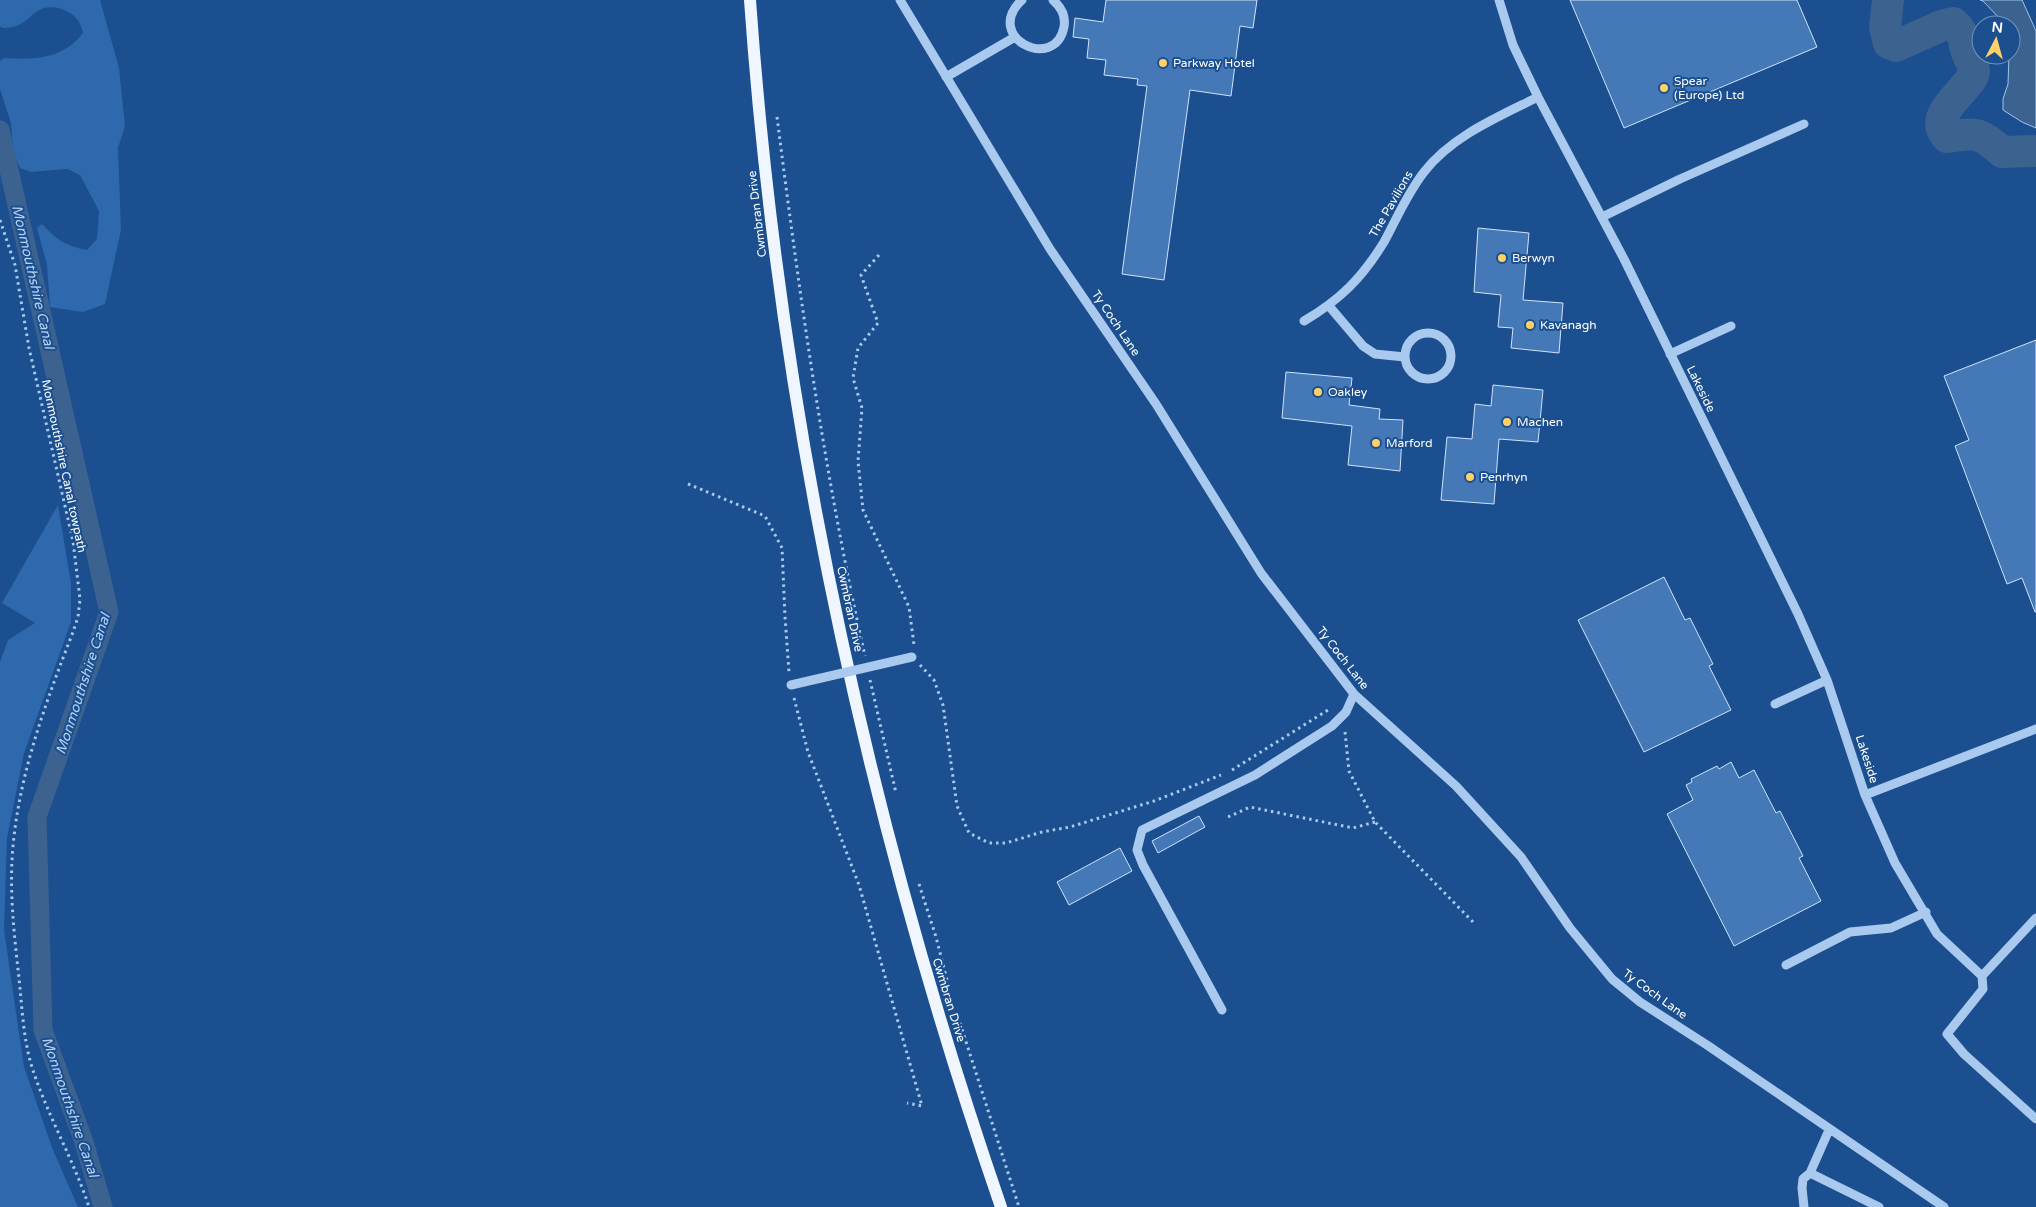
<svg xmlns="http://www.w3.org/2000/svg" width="2036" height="1207" font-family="'Varela Round',sans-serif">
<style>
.green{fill:#2e69ad}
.water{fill:#3c6290;stroke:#9cc4f0}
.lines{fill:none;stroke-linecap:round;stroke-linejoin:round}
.canal{stroke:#3c6290;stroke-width:19}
.river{stroke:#3c6290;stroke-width:32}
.building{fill:#4478b7;stroke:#cfe3fa}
.path{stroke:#a9c9ee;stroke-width:3;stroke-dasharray:2.5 4;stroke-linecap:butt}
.minor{stroke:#a9c9ee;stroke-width:9}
.major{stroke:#f0f6ff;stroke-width:12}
.minor-bridge{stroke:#a9c9ee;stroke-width:9}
.poi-dot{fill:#ffd166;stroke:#1b4f8f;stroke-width:2}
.labels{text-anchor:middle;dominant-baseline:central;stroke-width:4;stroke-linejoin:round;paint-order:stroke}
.poi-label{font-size:12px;fill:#fff;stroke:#1b4f8f;text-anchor:start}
.street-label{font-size:12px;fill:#fff;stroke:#1b4f8f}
.water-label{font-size:14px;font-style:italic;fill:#b5d3f5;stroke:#1b4f8f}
</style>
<rect width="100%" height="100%" fill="#1b4f8f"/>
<path class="green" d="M0,0H100L119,68L125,126L118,148L121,230L105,304L83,312L50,307L47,265L37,228L42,224C57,240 66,246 87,250L97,239L99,211L80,175L67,169L31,172L20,168L13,152L11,123L0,89V61L4,58C35,60 63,59 83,33C82,29 80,22 77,19C70,10 55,5 44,8C26,15 27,28 2,28L0,26Z
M58,505L71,583V622L24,753L7,838L4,930L24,1067L53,1150L78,1207H0V662L8,640L35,623L2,603Z"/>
<path class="water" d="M1980,0H2022L2036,31V128L2022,122L2003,110V99L2008,84L2009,55H2011V25H2004L2003,22L1983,1Z"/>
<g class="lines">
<path class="canal" d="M0,130L109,612L37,817L43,1030L84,1142L103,1207"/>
<path class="river" d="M1888,0L1885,27L1889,43L1896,46L1941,26L1953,23C1963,31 1963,38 1966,49C1967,56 1974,64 1974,71C1974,87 1925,113 1947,137C1977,133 1978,131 2002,152L2036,151"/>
</g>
<path class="building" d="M1106,0H1257L1253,28L1240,26L1231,96L1190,90L1164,280L1122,274L1147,86L1137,85L1138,79L1104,75L1106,60L1087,58L1089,39L1073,37L1075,18L1103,22Z
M1570,0H1797L1817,47L1624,128Z
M1478,228L1529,233L1523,300L1563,303L1559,353L1511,348L1513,328L1498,327L1501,295L1474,292Z
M2036,340V612H2035L2022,578L2007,584L1955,446L1969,440L1944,376Z
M1286,372L1352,378L1349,405L1380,409L1379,419L1403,420L1400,471L1348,465L1352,426L1282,418Z
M1493,385L1543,390L1538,442L1499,439L1494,504L1441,500L1447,437L1472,439L1475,404L1491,406Z
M1664,577L1685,620L1690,618L1713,664L1709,666L1731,710L1644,752L1578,620Z
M1731,762L1739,778L1754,770L1776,813L1780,811L1803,856L1799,858L1821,901L1734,946L1667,814L1693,800L1686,785L1692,782L1691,779L1717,766L1719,769Z
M1199,816L1205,827L1158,853L1152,841Z
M1120,848L1132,871L1069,905L1057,882Z"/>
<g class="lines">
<path class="path" d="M777,117C800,298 825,479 865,656
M0,220L15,265L29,348L73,541L80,599L78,617L73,632C46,702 20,771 13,846C9,889 14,934 19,978C22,1006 23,1036 31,1064C46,1113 73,1158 89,1207
M879,255L861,275L878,323L858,348L853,378L862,408L858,461L863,510L909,607L914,645
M688,484L765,516L782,548L785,617L789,672
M920,665L934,680L943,705L957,806L969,833L989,843H1006L1042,832L1070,827L1154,801L1221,775
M870,680L896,793
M794,698L808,752L859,885L922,1106L907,1103
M1345,732L1349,771L1375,822L1473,922
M1232,770L1328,710
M1228,817L1250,807L1353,828L1375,822
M919,884L936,937L949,988
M960,1023L1019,1207"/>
<path class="minor" d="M900,0L1050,249L1156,404L1261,573L1354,694L1456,786L1521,857L1570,928L1612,979L1640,1002L1707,1045L1944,1207
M1022,0C982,37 1055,73 1064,27C1066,16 1061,7 1053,0
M1499,0L1513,45L1538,97L1624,259L1798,614L1827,680L1865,795L1895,863L1937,934L1982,976L1983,989L1947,1034L1964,1054L2036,1119
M946,77L1015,37
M1602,217L1680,179L1804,124
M1329,306L1363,346L1375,354L1405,357
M1304,321C1340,300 1362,278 1384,242C1397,218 1407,194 1424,172C1452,136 1498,117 1538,97
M1405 356a23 23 0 1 1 46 0a23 23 0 1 1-46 0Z
M1670,354L1731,326
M1775,704L1827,680
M1865,795L2036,729
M1786,965L1850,932L1891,928L1926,912
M1982,976L2036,918
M1222,1010L1143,865L1137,850L1142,830L1255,775L1332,726L1346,712L1354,694
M1829,1130L1810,1173L1879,1207
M1804,1207L1802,1188L1803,1179L1810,1173"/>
<path class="major" d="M750,0C779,411 867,818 1001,1207"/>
<path class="minor-bridge" d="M791,685L912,657"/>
</g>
<g class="poi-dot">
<circle cx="1163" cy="63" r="5"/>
<circle cx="1664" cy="88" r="5"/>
<circle cx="1502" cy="258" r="5"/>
<circle cx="1530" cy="325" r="5"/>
<circle cx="1318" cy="392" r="5"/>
<circle cx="1507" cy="422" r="5"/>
<circle cx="1376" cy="443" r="5"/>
<circle cx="1470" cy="477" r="5"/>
</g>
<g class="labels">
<g class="poi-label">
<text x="1173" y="63">Parkway Hotel</text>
<text x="1674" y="81">Spear<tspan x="1674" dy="14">(Europe) Ltd</tspan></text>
<text x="1512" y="258">Berwyn</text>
<text x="1540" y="325">Kavanagh</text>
<text x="1328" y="392">Oakley</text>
<text x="1517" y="422">Machen</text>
<text x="1386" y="443">Marford</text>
<text x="1480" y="477">Penrhyn</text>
</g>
<g class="street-label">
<text transform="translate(1391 204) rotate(-60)">The Pavilions</text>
<text transform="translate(757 214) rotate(-97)">Cwmbran Drive</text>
<text transform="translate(1116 323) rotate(56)">Ty Coch Lane</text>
<text transform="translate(1701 389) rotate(64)">Lakeside</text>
<text transform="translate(64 466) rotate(78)">Monmouthshire Canal towpath</text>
<text transform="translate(850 609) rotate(78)">Cwmbran Drive</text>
<text transform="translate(1343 658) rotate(52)">Ty Coch Lane</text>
<text transform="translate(1867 759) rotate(72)">Lakeside</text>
<text transform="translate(1655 994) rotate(36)">Ty Coch Lane</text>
<text transform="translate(949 1000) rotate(73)">Cwmbran Drive</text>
</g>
<g class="water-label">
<text transform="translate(33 277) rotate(77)">Monmouthshire Canal</text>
<text transform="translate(83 684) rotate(-72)">Monmouthshire Canal</text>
<text transform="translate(70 1107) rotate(71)">Monmouthshire Canal</text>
</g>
</g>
<g transform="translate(1996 40) rotate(6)"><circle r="24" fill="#1b4f8f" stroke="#7695bc"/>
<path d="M0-4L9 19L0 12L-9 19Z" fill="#ffd166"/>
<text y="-8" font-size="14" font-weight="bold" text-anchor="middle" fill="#ffffff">N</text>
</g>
</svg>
